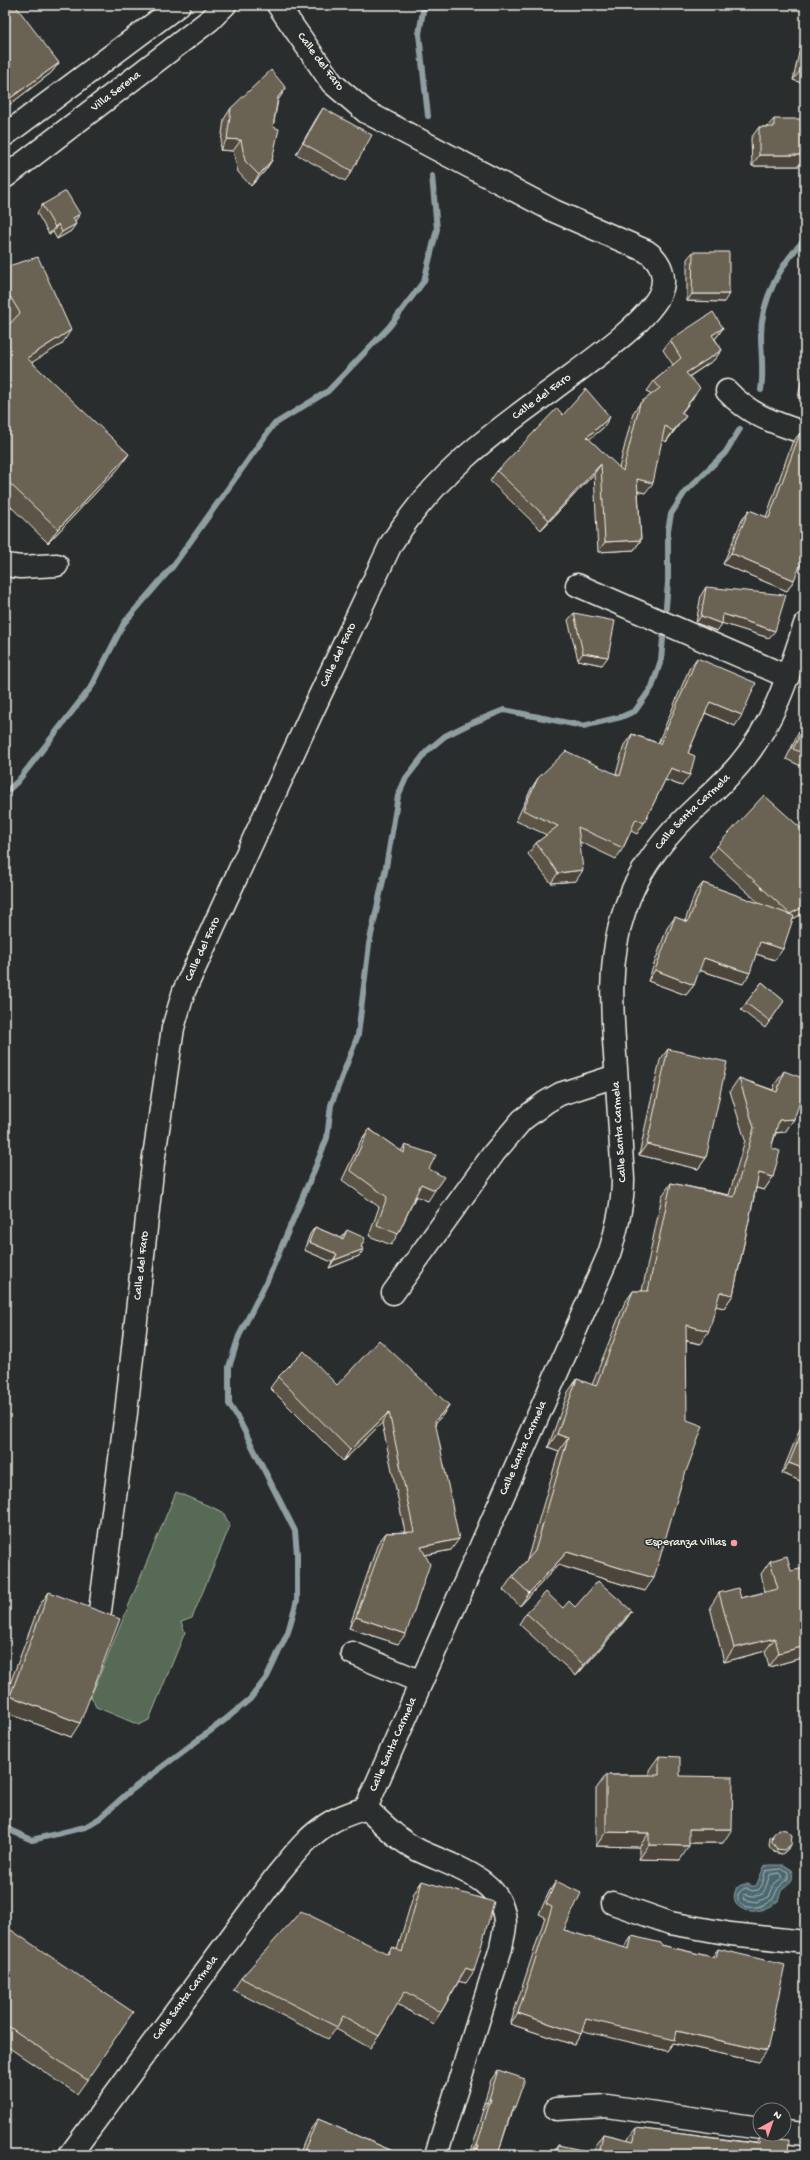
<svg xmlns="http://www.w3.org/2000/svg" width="810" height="2160" font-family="'Gochi Hand',sans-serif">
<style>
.grass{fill:#566a55;stroke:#a5ae9e}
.water{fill:url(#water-ripples);stroke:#8f9ea0}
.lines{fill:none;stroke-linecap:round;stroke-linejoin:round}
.shore{stroke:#b0bab8;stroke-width:1}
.stream{stroke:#8f9ea0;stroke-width:6}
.minor-casing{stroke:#f4f1e8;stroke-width:25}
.minor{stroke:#2a2d2e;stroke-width:22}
.wall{fill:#5c5447;stroke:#f4f1e8}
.shaded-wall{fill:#4b453a;stroke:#f4f1e8}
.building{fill:#6b6253;stroke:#f4f1e8}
.poi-dot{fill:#ff9aa2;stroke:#2a2d2e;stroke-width:1.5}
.labels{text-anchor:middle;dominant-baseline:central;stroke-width:3;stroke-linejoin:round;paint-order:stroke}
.street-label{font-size:12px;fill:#f4f1e8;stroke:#2a2d2e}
.poi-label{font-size:12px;fill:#f4f1e8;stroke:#2a2d2e;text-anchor:end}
</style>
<defs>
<pattern id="water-ripples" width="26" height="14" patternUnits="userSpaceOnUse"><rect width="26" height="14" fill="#4b6770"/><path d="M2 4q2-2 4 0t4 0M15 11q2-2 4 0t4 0" fill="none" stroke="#667d84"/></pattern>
</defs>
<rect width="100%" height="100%" fill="#2a2d2e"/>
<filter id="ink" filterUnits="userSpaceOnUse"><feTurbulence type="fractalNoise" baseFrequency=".025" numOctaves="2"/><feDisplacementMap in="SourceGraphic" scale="8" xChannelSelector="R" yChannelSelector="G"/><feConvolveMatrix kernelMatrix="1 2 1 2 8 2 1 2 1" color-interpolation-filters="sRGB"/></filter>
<g filter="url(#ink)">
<path class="grass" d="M176,1492L223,1512L230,1526L192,1618L181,1622L185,1632L149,1720L139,1725L96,1707L91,1696Z"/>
<path class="water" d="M783,1865L791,1870C796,1882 788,1883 781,1890L778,1901C766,1910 748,1917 736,1904C732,1896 735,1884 746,1884C750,1884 751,1887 756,1886L764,1867L770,1865Z"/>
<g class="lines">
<path class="shore" d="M782,1869L788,1872V1879L778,1888L773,1899C764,1906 749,1912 739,1902C736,1896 739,1890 746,1888L752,1891L758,1890C765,1885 762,1878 766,1871Z
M780,1873L783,1877L774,1884L769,1897L756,1902L743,1899L745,1894C767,1901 764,1888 770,1875Z"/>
<path class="stream" d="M424,5L419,34L428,116
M761,390C764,371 761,353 761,335C761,299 781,264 805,239
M665,619L668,582V530L671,514L685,492L725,453L740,429
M5,793L18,781L92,686L124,623L173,566L273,425L328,391L389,327L424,281L437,229L432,176
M5,1828L32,1840L85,1827L100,1818L130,1791L226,1719L250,1699L267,1677L288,1632L297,1600V1554L295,1531L239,1420L229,1404V1367L239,1336L266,1283L315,1168L327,1138L331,1105L358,1035L369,944L386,867L398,796L406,778L427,751L445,736L469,724L504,710L583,726L621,717L635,711L652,687L661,660L664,628"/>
<defs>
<g id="minor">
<path d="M5,135L179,5"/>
<path id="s1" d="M5,177L210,20L225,5"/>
<path d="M727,391C749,415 775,423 805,433"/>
<path d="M5,565L21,567L57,565"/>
<path d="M577,585L788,677"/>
<path d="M393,1293L494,1153L522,1120L546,1102L560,1094L616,1076"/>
<path id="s2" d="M100,1611L126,1413L153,1163L173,1028L184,991L312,712L391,544C435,475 487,437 552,390C582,367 641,328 659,296C668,278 661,261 646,251L554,211L366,112L332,83L278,5"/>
<path d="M352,1653L421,1682"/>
<path d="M366,1808C382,1823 398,1840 418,1850C450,1866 505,1878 505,1924C505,1932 502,1940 501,1948L436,2155"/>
<path d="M613,1903L670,1923L731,1934L805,1942"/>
<path d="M556,2109L607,2106L760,2128"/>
<path d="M784,2132L805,2134"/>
<path id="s3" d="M70,2155L277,1875C293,1856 308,1835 331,1822C341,1816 354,1812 366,1808L609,1254C617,1229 623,1205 623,1179C621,1142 618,1105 616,1068C612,1015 607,960 625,909C636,876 659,844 684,819C702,801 722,785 739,765C774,724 789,674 805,624"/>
</g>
</defs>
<use href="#minor" class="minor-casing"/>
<use href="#minor" class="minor"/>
</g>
<path class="wall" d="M5,5L59,63L51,73L5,108Z
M805,25V84L793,80Z
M278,100L273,127L272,160L265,171L251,186L238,172L233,151L220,150L224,119L231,108Z
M323,108L352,171L345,181L296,154L316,119Z
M774,119L799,166H752L751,138L759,127H767Z
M42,205L80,214L75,221L71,231L57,239L53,232L49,234L37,213Z
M693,252L724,302L687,301V259Z
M5,267L62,344L32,362L119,468L48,543L5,501V329L10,324L5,317Z
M723,328L716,338L715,339L722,350L714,360L689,377L693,398L681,414L678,426L666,442L662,439L645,493L638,491L641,540L634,550L598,552L594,474L541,530L490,481L497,471L563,415L603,428L589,439L619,468L633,413L640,403L651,395L647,391L654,381L673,365L663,350L670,340Z
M805,362V400L798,398Z
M800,433L794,580L787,591L723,564L742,520L749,510L766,517L792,443Z
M706,587L769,638L722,623L717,631L696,623L701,595Z
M574,613L602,665L578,660L568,620Z
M697,658L735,726L705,713L688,753L682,786L665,780L644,823L637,834L631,831L623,848L616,859L580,842L576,881L551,883L528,854L536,843L547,835L516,821L531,789L538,778L616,774L624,745L632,734L658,743L689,669Z
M805,719V768L786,759Z
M805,832V912L793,919L775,960L756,954L743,984L699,970L694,985L686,995L648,981L667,928L675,917L685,921L695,893L703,883L760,904L709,857L717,846Z
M762,982L784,1001L765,1028L741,1010Z
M668,1049L706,1158L698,1169L639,1155L660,1060Z
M784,1071L794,1119L785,1132L776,1133L771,1148L773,1177L764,1190L756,1188L733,1295L724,1308L716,1306L700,1344L686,1341L681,1485L645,1591L558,1565L520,1606L503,1590L512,1577L527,1560L559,1451L548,1447L568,1392L577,1379L592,1385L624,1304L633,1291H642L662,1196L671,1183L729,1195L745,1140L730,1091L739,1078L773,1090L775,1084Z
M369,1129L401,1151L405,1145L429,1169L428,1201L416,1196L398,1234L391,1245L369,1236L379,1207L342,1180L361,1140Z
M315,1227L341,1238L347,1230L361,1247L364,1249L359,1256L329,1268L332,1262L304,1250L310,1234Z
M278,1377L337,1385L449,1405L442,1416L435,1423L451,1550L425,1555L398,1644L349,1628L378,1543L386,1533L405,1532L382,1423L343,1461L270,1388Z
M805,1416V1483L782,1473Z
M770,1561L805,1657L769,1667L765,1651L724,1662L710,1607L719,1593L741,1598L765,1592L761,1574Z
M49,1592L71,1737L5,1712V1697L39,1606Z
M575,1607L632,1611L624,1622L576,1676L519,1624L526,1613Z
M659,1756L680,1776L723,1843H689L680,1860L639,1859V1847L596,1846V1789L606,1775H649V1770Z
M773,1835L791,1845L788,1849L782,1854L774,1852L769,1846L770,1838Z
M422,1881L466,1983L459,1981L441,2012L433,2024L397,2004L379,2036L370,2048L336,2029L328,2039L233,1990L241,1978L387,1954L392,1947L397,1950L414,1893Z
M556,1881L564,1930L624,1948L632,1936L661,1945L712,1957L718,1949L759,2062L673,2043L667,2051L583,2030L574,2045L510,2024L545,1917L539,1914L549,1892Z
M5,1926L87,2080L77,2094L5,2045Z
M498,2070L511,2114L498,2154L502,2155H470L484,2110L482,2109L491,2080Z
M318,2119L402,2155H299L308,2133Z
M636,2128L756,2143L760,2138L788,2155H594L596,2144L603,2134L628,2140V2138Z
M558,2145L590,2155H552Z"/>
<path class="shaded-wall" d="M59,63L51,73L5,108V105L9,99Z
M800,71L805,73V84L793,80Z
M286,88L279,99L271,108L278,97Z
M227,139L241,140L233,151L220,150Z
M759,155H805V158L799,166H752Z
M272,160L265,171L251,186L259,175Z
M80,214L75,221L73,218Z
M58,224L53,232L49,234L55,227Z
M76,224L71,231L57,239L62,232Z
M692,294H729L724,302L687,301Z
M723,328L716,338L705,346L712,335Z
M71,330L62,344L18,371L27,358Z
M722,350L714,360L679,383L686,373Z
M804,391H805V400L798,398Z
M686,416L678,426L666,442L673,431Z
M610,417L603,428L580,447L587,437Z
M129,454L119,468L48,543L58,529Z
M601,464L594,474L541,530L549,520Z
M637,479L653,483L645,493L630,489Z
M641,540L634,550L598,552L605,542Z
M731,553L794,580L787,591L723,564Z
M723,614L775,631L769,638L718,622Z
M701,616L722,624L717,631L696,623Z
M583,653L608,657L602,665L578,660Z
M710,702L742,715L735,726L703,712Z
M671,768L690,775L682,786L663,779Z
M583,870L576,881L551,883L558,873Z
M805,906V912L783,925L790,914Z
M760,942L783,949L775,960L753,953Z
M704,958L750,973L743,984L696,969Z
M655,970L694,985L686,995L648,981Z
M794,1119L785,1132L770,1133L779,1120Z
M647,1144L706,1158L698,1169L639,1155Z
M759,1173L773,1177L764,1190L750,1186Z
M421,1184L435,1190L428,1201L413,1195Z
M309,1242L337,1254L332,1262L304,1250Z
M364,1249L359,1256L329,1268L334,1260Z
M720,1292L733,1295L724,1308L711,1305Z
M686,1325L709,1331L700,1344L677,1338Z
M449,1405L442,1416L427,1432L435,1421Z
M389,1412L382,1423L343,1461L350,1450Z
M557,1434L568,1438L559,1451L548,1447Z
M789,1463L805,1469V1483L782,1473Z
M459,1539L451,1550L414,1557L421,1547Z
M567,1552L654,1578L645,1591L558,1565L520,1606L529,1593Z
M632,1611L624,1622L576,1676L584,1665Z
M356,1617L406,1634L398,1644L349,1628Z
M775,1638L765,1651L724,1662L734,1648Z
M805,1646V1657L769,1667L779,1653Z
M10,1696L80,1723L71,1737L5,1712V1703Z
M689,1829H732L723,1843H679Z
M606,1832L649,1833L639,1847L596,1846Z
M649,1845L689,1846L680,1860L639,1859Z
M791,1845L788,1849L782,1854L774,1852L777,1849Z
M466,1968L474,1971L466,1983L457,1981Z
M518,2013L581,2034L574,2045L510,2024Z
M586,2019L677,2031L767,2051L759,2062L673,2043L667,2051L579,2030Z
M489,2099H491L484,2110L482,2109Z
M513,2106L515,2107L508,2117Z
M477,2145H479L472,2155H470Z"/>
<path class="building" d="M5,5H15L59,63L9,99L5,94Z
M805,47V73L800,71Z
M271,70L286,88L278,97L273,127L279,129L272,160L259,175L245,161L241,140L227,139L231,108Z
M323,108L372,135L352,171L303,143Z
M774,119H805V155H759V127H774Z
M66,191L80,214L73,218L76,224L62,232L58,224L55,227L42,205Z
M693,252H729V294H692Z
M38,257L71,330L27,358L129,454L58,529L5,479V329L20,313L5,288V267Z
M713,312L723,328L712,335L722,350L686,373L700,388L681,413L686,416L673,431L665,426L653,483L637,479L641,540L605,542L601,464L549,520L497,471L557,408L563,415L586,389L610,417L587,437L623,471L640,403L660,388L654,381L681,358L670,340Z
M805,383V391H804Z
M800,433L805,434V555L794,580L731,553L749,510L769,518Z
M706,587L786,595L775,631L723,614L722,624L701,616Z
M574,613L615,621L608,657L583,653Z
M697,658L756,683L742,715L710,702L688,753L695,756L690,775L671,768L644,823L636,819L623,848L578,827L583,870L558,873L536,843L558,826L523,810L538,778L566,751L620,776L632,734L660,744Z
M805,724V754L793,749Z
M764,795L805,832V906L790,914L717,846Z
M703,883L794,916L783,949L760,942L750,973L704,958L694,985L655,970L675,917L688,922Z
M762,982L784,1001L770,1021L746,1003Z
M668,1049L727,1062L706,1158L647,1144Z
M784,1071L805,1079V1087L794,1119L779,1120L771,1148L780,1151L773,1177L759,1173L733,1295L720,1292L709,1331L686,1325L687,1420L703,1426L681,1485L654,1578L567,1552L529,1593L512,1577L535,1551L568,1438L557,1434L577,1379L596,1386L633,1291H648L671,1183L734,1197L754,1128L739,1078L777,1092Z
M369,1129L404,1153L405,1145L436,1155L429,1169L444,1177L435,1190L421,1184L398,1234L377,1225L387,1197L350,1170Z
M315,1227L343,1239L347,1230L365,1238L361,1247L364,1249L334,1260L337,1254L309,1242Z
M379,1340L449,1405L435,1421L459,1539L421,1547L430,1564L406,1634L356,1617L386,1533L414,1532L389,1412L350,1450L278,1377L304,1351L337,1385Z
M805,1424V1469L789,1463Z
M787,1556L791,1571L805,1568V1646L779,1653L775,1638L734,1648L719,1593L738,1588L741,1598L778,1589L770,1561Z
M598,1581L632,1611L584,1665L526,1613L546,1592L563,1608L569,1601L575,1607Z
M49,1592L120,1619L80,1723L10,1696Z
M659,1756L680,1757V1776L733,1777L732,1829H689V1846L649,1845V1833L606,1832V1775H659Z
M778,1829L786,1830L792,1835L791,1845L784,1850L777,1849L772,1842L773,1835Z
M422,1881L494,1902L474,1971L466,1968L441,2012L405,1991L379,2036L343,2016L337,2027L241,1978L301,1911L388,1954L392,1947L402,1952Z
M556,1881L581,1893L564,1930L629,1949L632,1936L661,1943V1945L716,1958L718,1949L785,1965L767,2051L677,2031L675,2040L586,2019L581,2034L518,2013L552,1907L546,1904Z
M5,1926L133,2012L87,2080L5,2024Z
M498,2070L525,2079L515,2107L513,2106L498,2154L502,2155H476L479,2145H477L491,2099H489Z
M318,2119L402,2155H302Z
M636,2128L759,2144L760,2138L789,2140L788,2155H599L603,2134L634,2141Z
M558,2145L591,2152L590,2155H556Z"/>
</g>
<circle class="poi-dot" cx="734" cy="1543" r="4"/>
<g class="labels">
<g class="street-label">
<text transform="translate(320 62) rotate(53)">Calle del Faro</text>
<text stroke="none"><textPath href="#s1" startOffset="140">Villa Serena</textPath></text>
<text stroke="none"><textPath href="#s2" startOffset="1331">Calle del Faro</textPath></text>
<text stroke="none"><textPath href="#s2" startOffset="996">Calle del Faro</textPath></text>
<text stroke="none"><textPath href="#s3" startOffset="1535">Calle Santa Carmela</textPath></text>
<text stroke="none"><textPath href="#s2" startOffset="672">Calle del Faro</textPath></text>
<text transform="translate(620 1132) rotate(-94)">Calle Santa Carmela</text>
<text stroke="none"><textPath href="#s2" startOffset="348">Calle del Faro</textPath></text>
<text stroke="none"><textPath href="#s3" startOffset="855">Calle Santa Carmela</textPath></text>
<text stroke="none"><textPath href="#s3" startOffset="531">Calle Santa Carmela</textPath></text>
<text stroke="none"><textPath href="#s3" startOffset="195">Calle Santa Carmela</textPath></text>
</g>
<g class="poi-label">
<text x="726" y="1543">Esperanza Villas</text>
</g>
</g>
<rect width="810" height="2160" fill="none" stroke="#2a2d2e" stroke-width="20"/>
<rect x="10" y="10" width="790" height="2140" fill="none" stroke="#f4f1e8" stroke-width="1.5" filter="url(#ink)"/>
<g transform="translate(772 2122) rotate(40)"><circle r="19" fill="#2a2d2e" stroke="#7b7b78"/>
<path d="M0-3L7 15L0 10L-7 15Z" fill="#ff9aa2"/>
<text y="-6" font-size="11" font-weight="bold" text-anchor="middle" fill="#f4f1e8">N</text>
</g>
</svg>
